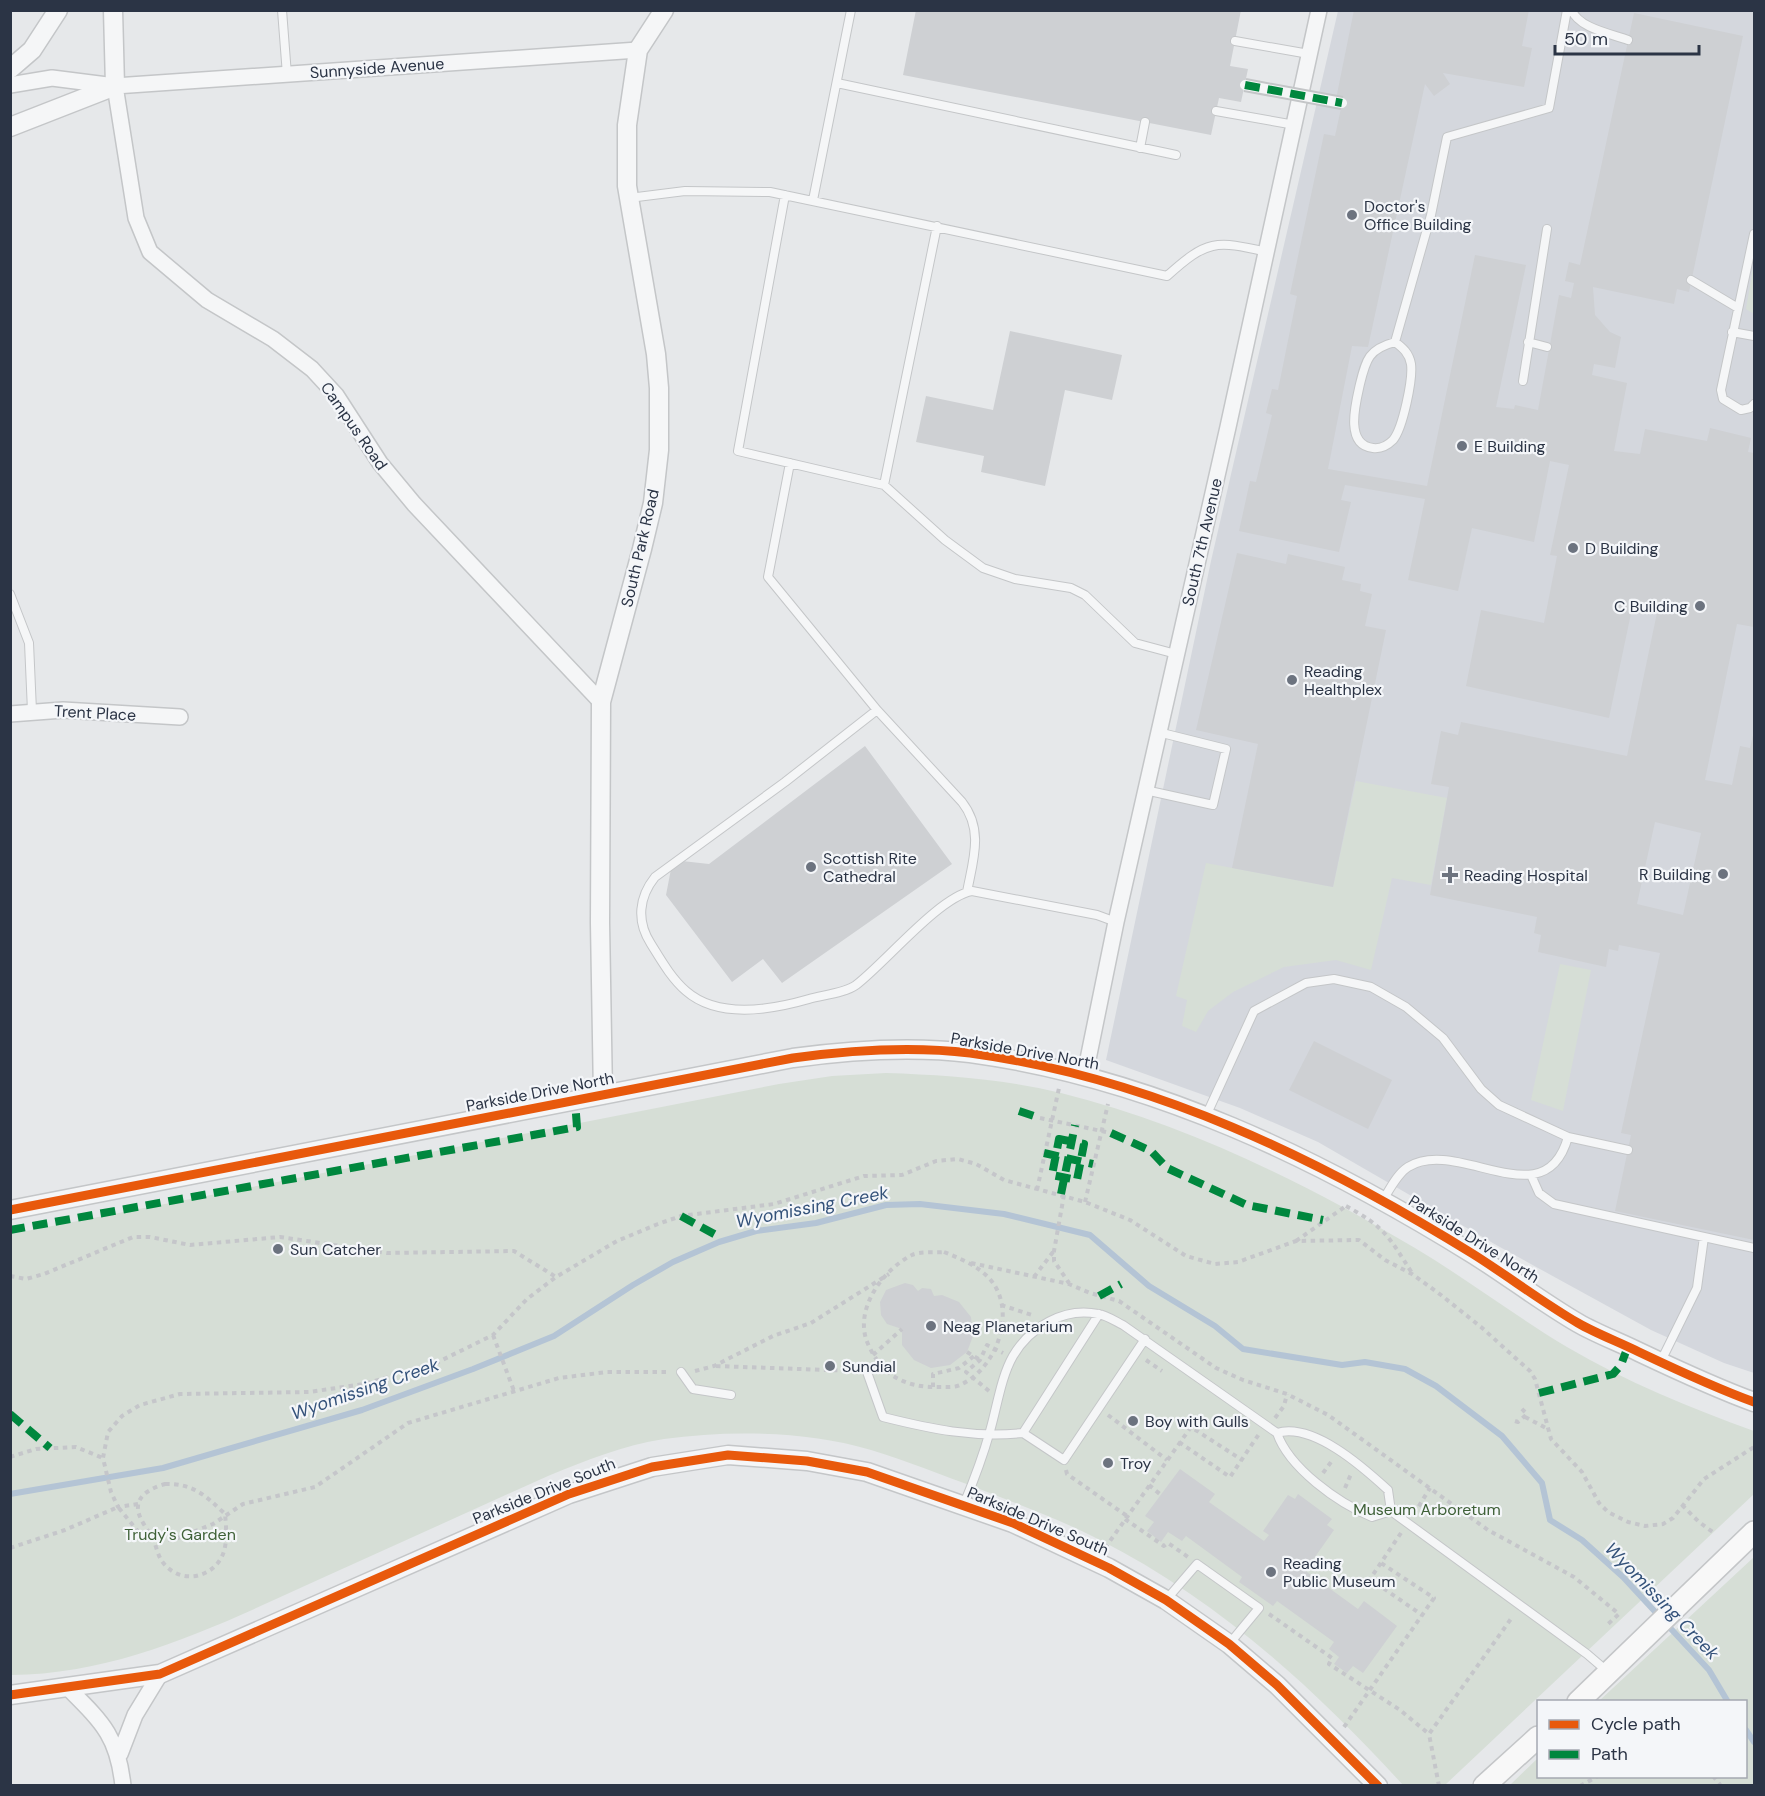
<svg xmlns="http://www.w3.org/2000/svg" width="1765" height="1796" font-family="'DM Sans',sans-serif">
<style>
.built{fill:#d4d7dd}
.green{fill:#d6ded6}
.lines{fill:none;stroke-linecap:round;stroke-linejoin:round}
.stream{stroke:#b4c4d5;stroke-width:6}
.building{fill:#ced0d3;fill-rule:evenodd}
.service-casing{stroke:#c4c6c8;stroke-width:10}
.minor-casing{stroke:#c4c6c8;stroke-width:18}
.tertiary-casing{stroke:#c4c6c8;stroke-width:21}
.secondary-casing{stroke:#c4c6c8;stroke-width:24}
.path{stroke:#c5c6ca;stroke-width:4;stroke-dasharray:4.5 4.5;stroke-linecap:butt}
.service{stroke:#f5f6f7;stroke-width:8}
.minor{stroke:#f5f6f7;stroke-width:15}
.tertiary{stroke:#f5f6f7;stroke-width:18}
.secondary{stroke:#f8f8f8;stroke-width:21}
.pedestrian-bridge-casing{stroke:#c4c6c8;stroke-width:14;stroke-linecap:butt}
.pedestrian-bridge{stroke:#f5f6f7;stroke-width:10}
.quiet{stroke:#00873e;stroke-width:8;stroke-dasharray:15 8;stroke-linecap:butt}
.cycleway-casing{stroke:#f4f6f9;stroke-width:13}
.cycleway{stroke:#e8590c;stroke-width:9}
.poi-dot{fill:#6c737f;stroke:#f4f6f9;stroke-width:2}
.labels{text-anchor:middle;dominant-baseline:central;stroke-width:4.5;stroke-linejoin:round;paint-order:stroke}
.street-label{font-size:16px;fill:#2b3445;stroke:#f4f6f9}
.poi-label{font-size:16px;fill:#2b3445;stroke:#f4f6f9;text-anchor:start}
.park-label{font-size:16px;fill:#3f6138;stroke:#f4f6f9}
.water-label{font-size:18px;font-style:italic;fill:#34527a;stroke:#f4f6f9}
</style>
<rect width="100%" height="100%" fill="#e6e8ea"/>
<path class="built" d="M1338,11H1754V1373L1724,1363L1651,1330L1498,1246L1318,1142L1240,1108L1106,1060L1211,561Z"/>
<path class="green" d="M1754,262V314L1746,309Z
M1356,781L1447,798L1431,885L1392,878L1371,970L1336,960L1284,967L1233,992L1208,1011L1196,1032L1182,1026L1187,1000L1176,996L1206,863L1333,887Z
M1560,964L1591,970L1563,1111L1531,1100Z
M886,1073C945,1075 1004,1079 1061,1093C1186,1124 1305,1183 1415,1248C1467,1279 1515,1316 1567,1347C1627,1382 1690,1408 1754,1431V1494L1445,1785H1403C1314,1688 1217,1599 1098,1539C1059,1519 1017,1504 977,1488C942,1475 907,1461 871,1450C807,1431 730,1430 664,1439C623,1445 585,1461 548,1476C472,1510 396,1545 320,1579C221,1624 122,1674 11,1675V1234L779,1084L832,1076Z
M1754,1557V1785H1510L1538,1758V1776H1746V1702L1599,1701Z"/>
<g class="lines">
<path class="stream" d="M10,1494L163,1468L362,1410L473,1369L554,1336L633,1285L673,1262L719,1242L756,1231L816,1223L886,1205L920,1204L1004,1214L1090,1235L1149,1286L1215,1326L1243,1349L1342,1365L1365,1362L1405,1369L1436,1386L1502,1436L1542,1483L1550,1520L1582,1540L1623,1577L1709,1670L1728,1702
M1746,1730L1754,1742"/>
</g>
<path class="building" d="M916,10H1241L1230,66L1248,69L1241,102L1219,98L1211,135L903,75Z
M1354,10H1529L1522,46L1532,48L1524,87L1443,73L1450,84L1434,96L1425,84L1368,347L1352,346L1328,469L1427,486L1475,255L1526,265L1496,407L1514,409L1515,405L1538,410L1559,295L1571,298L1574,283L1565,281L1569,262L1580,265L1634,13L1743,36L1689,292L1677,289L1674,304L1593,287L1595,315L1610,332L1621,337L1615,368L1594,364L1592,375L1627,383L1614,451L1640,454L1645,429L1707,441L1710,428L1751,438L1748,452L1754,453V627L1737,624L1705,780L1732,785L1740,746L1750,748L1754,731V1240L1615,1211L1631,1135L1621,1133L1660,953L1619,945L1618,951L1609,949L1606,967L1538,952L1541,935L1534,933L1537,917L1430,895L1449,787L1431,784L1441,731L1458,735L1461,722L1627,756L1658,608L1633,604L1609,718L1466,686L1481,610L1544,623L1557,556L1550,555L1569,465L1550,461L1534,542L1472,528L1458,591L1408,580L1425,499L1345,485L1341,500L1351,502L1339,552L1239,531L1250,481L1256,482L1272,415L1266,413L1272,389L1278,390L1297,296L1290,294L1324,134L1335,136L1343,99H1336ZM1655,822L1701,833L1683,915L1637,904Z
M1010,331L1122,355L1112,400L1065,390L1045,486L981,472L984,456L916,442L926,396L993,410Z
M1237,553L1286,564L1288,554L1345,567L1342,580L1361,584L1360,591L1372,594L1365,626L1386,630L1333,887L1232,868L1258,744L1196,730Z
M865,746L952,864L782,983L763,959L732,982L666,895L671,869L682,861L709,864Z
M1314,1041L1392,1080L1368,1129L1289,1090Z
M905,1283L913,1285L918,1291L922,1288L931,1289L934,1296L942,1295L959,1302L971,1317L973,1336L967,1352L950,1365L931,1368L914,1360L902,1345V1329L887,1324L881,1315L880,1302L886,1290Z
M1180,1469L1215,1494L1209,1502L1264,1541L1269,1535L1263,1531L1288,1495L1295,1499L1298,1494L1332,1519L1327,1525L1334,1530L1310,1564L1305,1560L1300,1567L1358,1609L1364,1601L1397,1626L1363,1673L1353,1666L1347,1673L1334,1664L1339,1657L1329,1649L1334,1642L1277,1601L1273,1606L1239,1582L1242,1577L1186,1536L1182,1541L1168,1532L1161,1542L1147,1531L1154,1522L1145,1516Z"/>
<g class="lines">
<defs>
<path id="service" d="M282,10L287,75
M1572,10C1578,28 1612,34 1628,40
M1235,41L1309,54
M837,83L1176,155
M1216,111L1295,125
M1140,148L1145,122
M785,195L738,451L884,485L945,540L983,568L1015,579L1071,588L1085,595L1135,643L1176,654
M629,198L685,191L770,192L1167,276C1207,240 1215,240 1267,252
M813,200L851,10
M1754,234L1721,390L1723,399L1741,410L1750,408L1754,404
M1691,280L1738,308
M1732,332L1754,336
M1395,342L1431,215L1447,137L1549,108L1567,10
M1395,342C1403,348 1409,353 1411,364C1413,379 1403,428 1393,440C1388,445 1381,449 1373,448C1344,445 1356,402 1360,384C1366,359 1369,349 1395,342Z
M1528,342L1547,347
M1523,381L1547,229
M790,463L768,577L877,710L785,782L655,877C639,897 636,921 651,944C661,960 671,978 686,991C718,1019 771,1010 809,999C823,995 845,993 856,985C886,962 939,897 972,891L1097,915L1116,922
M884,485L937,226
M10,594L29,643L32,711
M877,710L962,802C984,830 973,860 967,892
M1145,790L1213,805L1226,749L1158,732
M1206,1116L1254,1011L1306,983L1334,979L1371,987L1406,1007L1443,1038L1481,1089L1499,1105L1568,1137C1545,1220 1458,1136 1408,1167C1397,1174 1390,1189 1383,1200
M1568,1137L1628,1150
M1531,1175L1539,1193L1554,1204L1754,1248
M1099,1314L1023,1433L1064,1460L1145,1339
M1661,1361L1697,1288L1704,1237
M681,1372L693,1389L731,1395
M867,1372L883,1417C931,1429 973,1438 1023,1433
M1277,1433C1313,1422 1364,1468 1388,1490L1391,1511L1587,1654L1608,1672
M964,1504C974,1480 983,1456 990,1431C997,1407 1001,1377 1013,1356C1030,1327 1064,1307 1098,1314C1106,1315 1115,1321 1123,1325L1277,1433C1289,1468 1338,1503 1372,1517L1391,1511
M1166,1600L1197,1564L1259,1608L1230,1643"/>
<path id="minor" d="M10,85L52,78L115,86L638,50
M115,86L136,218L150,252L207,300L273,339L312,369L336,395L380,463L414,504L601,702
M10,714L63,710L180,717
M1085,1074L1116,922L1228,427L1319,10
M69,1689C103,1723 118,1737 123,1786
M120,1754L135,1715L160,1674"/>
<path id="tertiary" d="M10,69L32,50L58,10
M10,127L115,86L113,10
M603,1095L600,923L601,702L642,549L653,503L659,450V388L656,354L627,186V125L638,50L664,10
M10,1210L793,1058C851,1050 911,1046 970,1053C1152,1078 1318,1158 1473,1254C1508,1276 1542,1302 1578,1323C1597,1334 1619,1342 1639,1352C1677,1370 1715,1388 1754,1402
M10,1695L160,1674L569,1494L652,1467L728,1455L807,1461L867,1472L1013,1523L1109,1568L1166,1600L1229,1644L1277,1685L1378,1786"/>
<path id="secondary" d="M1578,1702L1754,1532
M1484,1786L1538,1737"/>
</defs>
<use href="#service" class="service-casing"/>
<use href="#minor" class="minor-casing"/>
<use href="#tertiary" class="tertiary-casing"/>
<use href="#secondary" class="secondary-casing"/>
<path class="path" d="M1040,1118L1111,1133
M1037,1190L1059,1088
M1064,1195L1054,1251V1261L1069,1283
M1085,1202L1108,1104
M1346,1206C1385,1227 1389,1237 1412,1273
M1296,1241L1346,1206
M944,1252C959,1258 974,1264 987,1276C1019,1307 998,1367 962,1384C956,1388 947,1387 940,1387C906,1388 882,1376 868,1344C853,1311 882,1270 912,1255C920,1251 935,1253 944,1252Z
M971,1263L1069,1284L1090,1293L1119,1301L1216,1368L1243,1380L1287,1394L1328,1415L1488,1530L1574,1577L1619,1614L1608,1624L1611,1626
M10,1276L26,1279L44,1274L133,1237H150L190,1245L280,1237L387,1253L514,1251L556,1277
M1034,1277L1053,1252
M1001,1305L1035,1316
M493,1335L514,1391
M967,1352L980,1360
M873,1355L902,1329
M1146,1360L1162,1371
M716,1366L855,1371
M695,1371L714,1366L773,1336L811,1323L889,1274
M933,1387V1374L959,1368L974,1356
M989,1391L966,1372L980,1360L987,1345L1003,1353
M1108,1415L1167,1460
M1525,1417L1548,1429
M1275,1418L1284,1406L1287,1394
M1515,1421L1518,1422L1527,1414L1520,1407
M1179,1442L1230,1477L1259,1434
M10,1457L36,1449L76,1447L103,1458
M1066,1470L1067,1474L1127,1516
M1323,1473L1331,1462H1334
M165,1484C193,1483 206,1496 225,1514C226,1524 227,1537 225,1547C220,1575 185,1587 165,1565C158,1558 157,1548 153,1539C148,1529 137,1518 138,1506C139,1493 155,1487 165,1484Z
M1149,1485L1161,1495
M1345,1488L1351,1474
M138,1504L118,1507L111,1492L103,1458L108,1432L122,1416L140,1405L180,1394L309,1392L364,1384L432,1365L493,1335L527,1299L556,1277L617,1241L658,1224L681,1216L774,1204L864,1176L902,1175L936,1161L958,1159L976,1164L1004,1180L1085,1202L1130,1220L1186,1256L1215,1264L1238,1262L1296,1241L1359,1240L1385,1260L1412,1274L1441,1295L1481,1327L1530,1371L1535,1379L1551,1439L1582,1472L1599,1503L1608,1512L1628,1522L1645,1526L1663,1524L1673,1518L1704,1479L1754,1447
M1682,1505L1699,1522L1714,1533
M1414,1514L1430,1488
M1125,1519L1164,1546L1168,1543L1188,1557
M1401,1533L1370,1579L1422,1615
M10,1548L65,1530L118,1507L141,1535L153,1539L173,1540L213,1524L243,1504L315,1487L408,1423L559,1378L607,1372H669
M1105,1548L1191,1427L1242,1460
M1269,1614L1332,1658L1329,1664L1400,1710L1429,1734
M1344,1727L1434,1598L1381,1563
M1713,1776L1721,1786
M1439,1786L1429,1734L1513,1616
M1580,1786L1598,1776"/>
<use href="#service" class="service"/>
<use href="#minor" class="minor"/>
<use href="#tertiary" class="tertiary"/>
<use href="#secondary" class="secondary"/>
<defs>
<path id="pedestrian-bridge" d="M1245,85L1342,103"/>
</defs>
<use href="#pedestrian-bridge" class="pedestrian-bridge-casing"/>
<use href="#pedestrian-bridge" class="pedestrian-bridge"/>
<path class="quiet" d="M1245,85L1342,103
M1019,1111L1040,1118
M1111,1133L1151,1151L1167,1168L1247,1205L1323,1220
M1059,1139L1084,1144L1077,1180L1052,1175Z
M1044,1153L1093,1164
M1061,1194L1075,1125
M681,1216L716,1235
M10,1230L577,1127L575,1101
M1099,1296L1121,1284
M1539,1393L1613,1374L1621,1365L1628,1346
M10,1414L50,1448"/>
<defs>
<path id="cycleway" d="M10,1210L793,1058C851,1050 911,1046 970,1053C1152,1078 1318,1158 1473,1254C1508,1276 1542,1302 1578,1323C1597,1334 1619,1342 1639,1352C1677,1370 1715,1388 1754,1402
M10,1695L160,1674L569,1494L652,1467L728,1455L807,1461L867,1472L1013,1523L1109,1568L1166,1600L1229,1644L1277,1685L1378,1786"/>
</defs>
<use href="#cycleway" class="cycleway-casing"/>
<use href="#cycleway" class="cycleway"/>
</g>
<g class="poi-dot">
<circle cx="1352" cy="215" r="6"/>
<circle cx="1462" cy="446" r="6"/>
<circle cx="1573" cy="548" r="6"/>
<circle cx="1700" cy="606" r="6"/>
<circle cx="1292" cy="680" r="6"/>
<circle cx="811" cy="867" r="6"/>
<circle cx="1723" cy="874" r="6"/>
<path d="M1447 866h6v6h6v6h-6v6h-6v-6h-6v-6h6z"/>
<circle cx="278" cy="1249" r="6"/>
<circle cx="931" cy="1326" r="6"/>
<circle cx="830" cy="1366" r="6"/>
<circle cx="1133" cy="1421" r="6"/>
<circle cx="1108" cy="1463" r="6"/>
<circle cx="1271" cy="1572" r="6"/>
</g>
<g class="labels">
<g class="street-label">
<text transform="translate(377 68) rotate(-4)">Sunnyside Avenue</text>
<text transform="translate(354 426) rotate(55)">Campus Road</text>
<text transform="translate(1202 542) rotate(-77)">South 7th Avenue</text>
<text transform="translate(640 548) rotate(-77)">South Park Road</text>
<text transform="translate(95 713) rotate(3)">Trent Place</text>
<text transform="translate(1025 1051) rotate(10)">Parkside Drive North</text>
<text transform="translate(540 1092) rotate(-11)">Parkside Drive North</text>
<text transform="translate(1474 1239) rotate(32)">Parkside Drive North</text>
<text transform="translate(544 1491) rotate(-22)">Parkside Drive South</text>
<text transform="translate(1038 1521) rotate(23)">Parkside Drive South</text>
</g>
<g class="poi-label">
<text x="1364" y="206">Doctor's<tspan x="1364" dy="18">Office Building</tspan></text>
<text x="1474" y="446">E Building</text>
<text x="1585" y="548">D Building</text>
<text x="1688" y="606" text-anchor="end">C Building</text>
<text x="1304" y="671">Reading<tspan x="1304" dy="18">Healthplex</tspan></text>
<text x="823" y="858">Scottish Rite<tspan x="823" dy="18">Cathedral</tspan></text>
<text x="1711" y="874" text-anchor="end">R Building</text>
<text x="1464" y="875">Reading Hospital</text>
<text x="290" y="1249">Sun Catcher</text>
<text x="943" y="1326">Neag Planetarium</text>
<text x="842" y="1366">Sundial</text>
<text x="1145" y="1421">Boy with Gulls</text>
<text x="1120" y="1463">Troy</text>
<text x="1283" y="1563">Reading<tspan x="1283" dy="18">Public Museum</tspan></text>
</g>
<g class="park-label">
<text x="1427" y="1509">Museum Arboretum</text>
<text x="180" y="1534">Trudy's Garden</text>
</g>
<g class="water-label">
<text transform="translate(812 1207) rotate(-11)">Wyomissing Creek</text>
<text transform="translate(365 1389) rotate(-19)">Wyomissing Creek</text>
<text transform="translate(1662 1601) rotate(46)">Wyomissing Creek</text>
</g>
</g>
<rect width="1765" height="1796" fill="none" stroke="#2b3445" stroke-width="24"/>
<rect x="1537" y="1700" width="210" height="78" fill="#f4f6f9" stroke="#a4a8b1" stroke-width="1.5"/>
<rect x="1549" y="1720" width="30" height="9" fill="#e8590c" stroke="#a4a8b1" stroke-width="1.5"/>
<text x="1591" y="1730" font-size="18" fill="#2b3445">Cycle path</text>
<rect x="1549" y="1750" width="30" height="9" fill="#00873e" stroke="#a4a8b1" stroke-width="1.5"/>
<text x="1591" y="1760" font-size="18" fill="#2b3445">Path</text>
<path d="M1555 45v9h144v-9" fill="none" stroke="#2b3445" stroke-width="3"/>
<text x="1564" y="45" font-size="18" fill="#2b3445" stroke="#f4f6f9" stroke-width="4.5" paint-order="stroke">50 m</text>
</svg>
